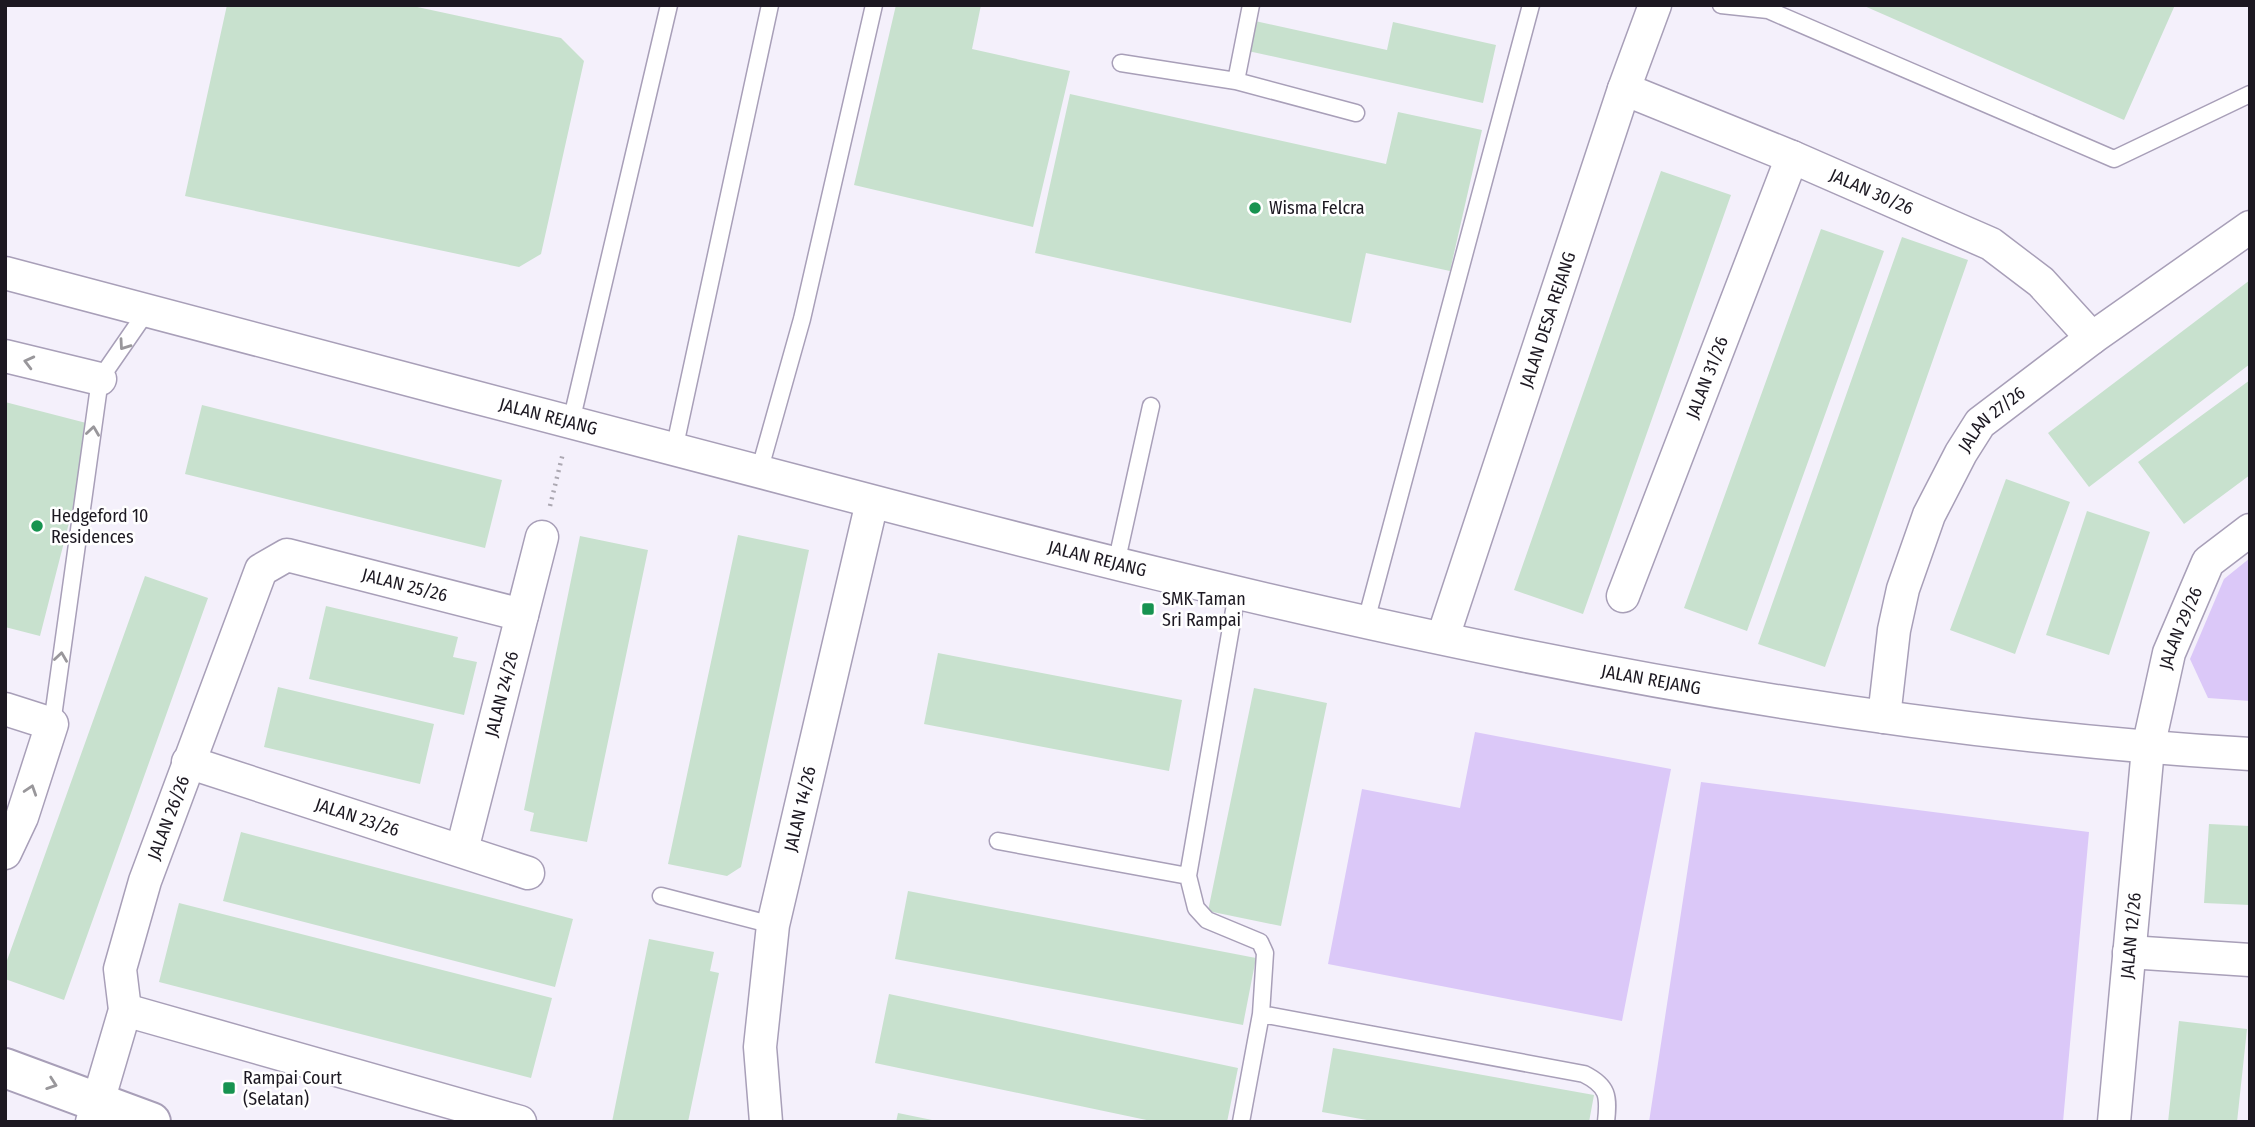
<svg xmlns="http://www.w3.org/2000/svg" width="2255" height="1127" font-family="'Fira Sans Condensed',sans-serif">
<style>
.green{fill:#dbc8f8}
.building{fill:#c8e1ce}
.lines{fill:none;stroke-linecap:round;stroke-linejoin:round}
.lane-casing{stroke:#a89fb8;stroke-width:19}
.street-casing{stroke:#a89fb8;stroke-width:35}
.secondary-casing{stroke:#a89fb8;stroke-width:42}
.path{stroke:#aca8b2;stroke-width:4.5;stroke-dasharray:2 5;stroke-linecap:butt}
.lane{stroke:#fff;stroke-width:16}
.street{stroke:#fff;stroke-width:32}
.secondary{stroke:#fff;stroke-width:38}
.oneway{stroke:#99979b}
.poi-dot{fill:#179350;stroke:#fff;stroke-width:2.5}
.labels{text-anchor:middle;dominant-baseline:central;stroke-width:5;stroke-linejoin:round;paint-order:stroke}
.street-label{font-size:18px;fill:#1c1821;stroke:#fff}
.poi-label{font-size:18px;fill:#1c1821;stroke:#fff;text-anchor:start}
</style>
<rect width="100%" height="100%" fill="#f4f0fb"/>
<path class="green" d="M2250,558V701L2208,698L2190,659L2224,579Z
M1475,732L1671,769L1622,1021L1328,964L1362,789L1460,808Z
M1701,782L2089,832L2063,1122H1649Z"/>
<path class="building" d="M227,5H408L561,38L584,61L541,254L519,267L185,196Z
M896,5H981L972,49L1070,71L1033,227L854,185Z
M1862,5H2175L2124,120Z
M1255,21L1387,50L1393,22L1496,45L1483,103L1248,51Z
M1070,94L1386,164L1398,112L1482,130L1450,271L1366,253L1351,323L1035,253Z
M1661,171L1731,195L1583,614L1514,590Z
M1821,229L1884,251L1747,631L1684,608Z
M1902,237L1968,260L1825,667L1758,644Z
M2250,280V364L2089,487L2048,433Z
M2250,380V475L2184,524L2138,462Z
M5,402L94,425L40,636L5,627Z
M202,405L502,480L485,548L185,474Z
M2006,479L2070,502L2015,654L1950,630Z
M2087,511L2150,532L2109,655L2046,635Z
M738,535L809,550L741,867L727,876L668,864Z
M580,536L648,550L587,842L530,831L534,813L524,810Z
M145,576L208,598L64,1000L5,979V966Z
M326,606L458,637L453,657L477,662L464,715L309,679Z
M938,653L1182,700L1169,771L924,724Z
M278,687L434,724L420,784L264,747Z
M1254,688L1327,703L1281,926L1208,911Z
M2209,824L2250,826V905L2204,903Z
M241,832L573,919L555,987L223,901Z
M908,891L1256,958L1243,1025L895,959Z
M179,903L552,998L531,1078L159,982Z
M649,939L714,952L710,971L719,973L688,1122H612Z
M889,994L1238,1068L1227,1122H1156L875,1063Z
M2179,1021L2247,1029L2237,1122H2168Z
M1333,1048L1594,1095L1589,1122H1378L1322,1112Z
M898,1113L937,1121V1122H896Z"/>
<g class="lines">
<defs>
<path id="lane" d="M1721,5L1768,10
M1769,5L1768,10L2114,159L2250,94
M1121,63L1236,81L1356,113
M1236,81L1251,5
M571,422L669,5
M674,450L770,5
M759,472L802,319L874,5
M1116,564L1151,406
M1366,621L1531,5
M52,724L100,379L147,311
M998,841L1188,876L1237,593
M1188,876L1196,908L1207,920L1260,942L1265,953L1261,1014L1584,1074C1608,1086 1609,1096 1606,1122
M661,896L773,925
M1241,1122L1261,1014"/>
<g id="street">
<path id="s1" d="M1624,89L1792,157L1991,244L2041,282L2092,338"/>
<path id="s2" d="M5,273C270,343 534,413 799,482C1275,608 1757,725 2250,754"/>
<path d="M5,356L100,379"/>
<path id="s3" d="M1623,596L1792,157"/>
<path id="s4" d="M1443,637L1624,89L1655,5"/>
<path d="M5,709L52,724L22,817L5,853"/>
<path id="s5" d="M1884,717L1894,630L1903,589L1929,515L1961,453L1980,423L2092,338L2250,227"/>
<path id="s6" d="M188,762L528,873"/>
<path id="s7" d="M462,850L542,537"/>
<path d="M2129,952L2250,960"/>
<path d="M125,1010L520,1122"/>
<path id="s8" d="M92,1122L125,1010L120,969L145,881L261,570L287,555L522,615"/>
<path id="s9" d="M766,1122L760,1047L773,925L872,502"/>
<path id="s10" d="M2114,1122L2148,748L2169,653L2208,562L2250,530"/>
</g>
<path id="secondary" d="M5,1068L151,1122"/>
</defs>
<use href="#lane" class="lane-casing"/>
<use href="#street" class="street-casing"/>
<use href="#secondary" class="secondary-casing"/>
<path class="path" d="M550,506L563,453"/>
<use href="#lane" class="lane"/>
<use href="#street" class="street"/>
<use href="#secondary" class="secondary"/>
</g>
<defs><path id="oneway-chevron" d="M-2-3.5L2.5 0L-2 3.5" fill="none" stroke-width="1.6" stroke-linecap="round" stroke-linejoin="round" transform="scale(1.75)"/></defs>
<g class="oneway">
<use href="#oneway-chevron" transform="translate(124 345) rotate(125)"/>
<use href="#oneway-chevron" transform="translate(29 362) rotate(-166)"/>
<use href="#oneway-chevron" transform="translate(93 431) rotate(-82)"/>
<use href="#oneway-chevron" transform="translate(61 657) rotate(-82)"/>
<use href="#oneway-chevron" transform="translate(31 790) rotate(-72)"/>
<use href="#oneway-chevron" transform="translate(52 1084) rotate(19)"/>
</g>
<g class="poi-dot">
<circle cx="1255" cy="208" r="7"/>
<circle cx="37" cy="526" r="7"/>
<rect x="1141" y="602" width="14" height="14" rx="3.5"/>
<rect x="222" y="1081" width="14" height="14" rx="3.5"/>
</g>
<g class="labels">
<g class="street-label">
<text stroke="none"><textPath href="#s1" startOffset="268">JALAN 30/26</textPath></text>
<text stroke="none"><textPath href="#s4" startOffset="334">JALAN DESA REJANG</textPath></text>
<text stroke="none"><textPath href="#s3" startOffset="234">JALAN 31/26</textPath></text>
<text stroke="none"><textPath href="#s2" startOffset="562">JALAN REJANG</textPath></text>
<text stroke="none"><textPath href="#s5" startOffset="324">JALAN 27/26</textPath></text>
<text stroke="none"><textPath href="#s2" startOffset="1129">JALAN REJANG</textPath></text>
<text stroke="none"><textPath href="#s8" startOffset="733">JALAN 25/26</textPath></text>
<text stroke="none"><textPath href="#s10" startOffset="500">JALAN 29/26</textPath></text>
<text stroke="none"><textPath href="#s2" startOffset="1696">JALAN REJANG</textPath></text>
<text stroke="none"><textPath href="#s7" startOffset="161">JALAN 24/26</textPath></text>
<text stroke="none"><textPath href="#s9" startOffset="317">JALAN 14/26</textPath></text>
<text stroke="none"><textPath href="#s8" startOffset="317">JALAN 26/26</textPath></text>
<text stroke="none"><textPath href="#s6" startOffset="178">JALAN 23/26</textPath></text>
<text stroke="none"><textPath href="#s10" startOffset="187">JALAN 12/26</textPath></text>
</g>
<g class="poi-label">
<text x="1269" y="208">Wisma Felcra</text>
<text x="51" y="516">Hedgeford 10<tspan x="51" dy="21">Residences</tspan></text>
<text x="1162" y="599">SMK Taman<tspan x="1162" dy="21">Sri Rampai</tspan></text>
<text x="243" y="1078">Rampai Court<tspan x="243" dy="21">(Selatan)</tspan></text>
</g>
</g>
<rect width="2255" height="1127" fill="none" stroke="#1c1821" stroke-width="14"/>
</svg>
